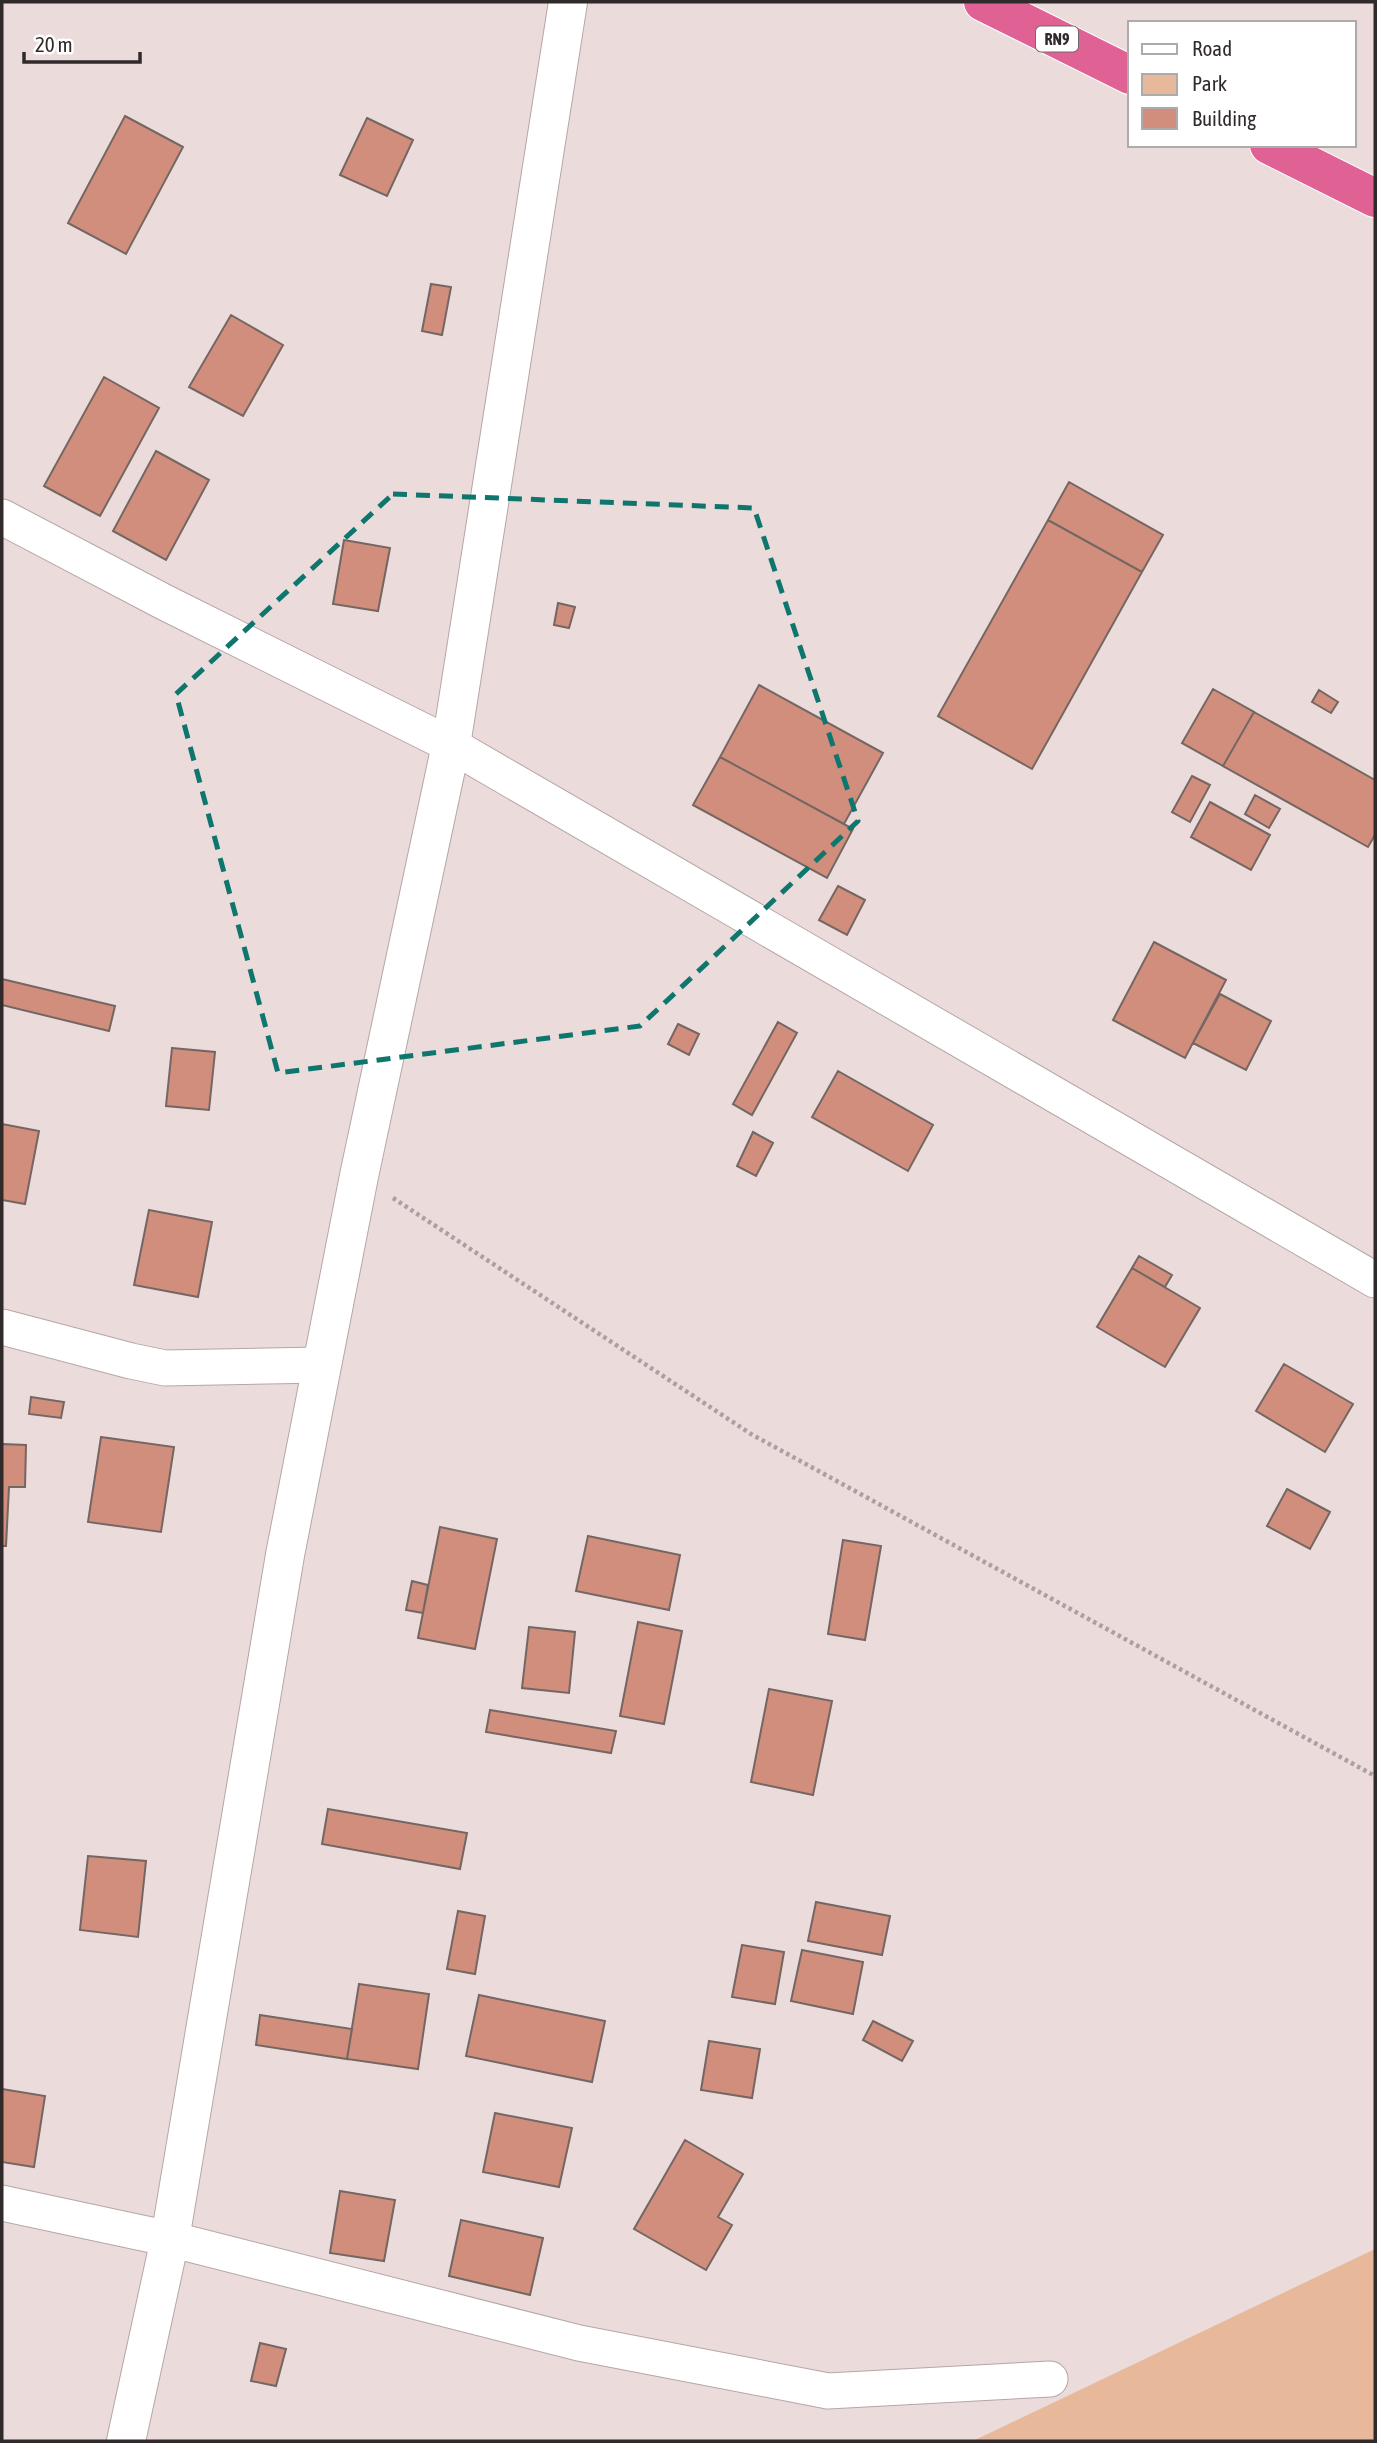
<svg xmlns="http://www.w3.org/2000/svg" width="1377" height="2443" font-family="'Asap Condensed',sans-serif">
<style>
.green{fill:#e7b89a}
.building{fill:#d28e7d;stroke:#746662;stroke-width:2}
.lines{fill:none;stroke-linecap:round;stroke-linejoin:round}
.street-casing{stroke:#b6a6a6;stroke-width:37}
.secondary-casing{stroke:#b6a6a6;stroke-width:40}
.highway-casing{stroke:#fff;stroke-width:40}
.path{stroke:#ac9fa0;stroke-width:4.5;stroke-dasharray:3.5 3.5;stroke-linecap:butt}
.street{stroke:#fff;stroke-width:35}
.secondary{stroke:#fff;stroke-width:38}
.highway{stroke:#e06295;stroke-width:38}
.marked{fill:none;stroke:#0f766e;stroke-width:5;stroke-dasharray:14 9;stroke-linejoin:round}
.labels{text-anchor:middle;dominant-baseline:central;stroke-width:7;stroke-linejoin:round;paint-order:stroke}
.shield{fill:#fff;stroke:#6f6a6b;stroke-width:2}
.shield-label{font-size:16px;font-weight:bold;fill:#312a2b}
</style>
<rect width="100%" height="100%" fill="#ebdbdb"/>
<path class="green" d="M1375,2249V2441H973Z"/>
<path class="building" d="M125,116L183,147L126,254L68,223Z
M367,118L413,140L387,196L340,175Z
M431,284L451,287L442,335L422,331Z
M231,315L283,345L243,416L189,387Z
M104,377L159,408L100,516L44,486Z
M156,451L209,480L166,560L113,531Z
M1069,482L1163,535L1142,572L1048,520Z
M1048,520L1142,572L1032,769L938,716Z
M344,540L390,548L378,611L333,604Z
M558,603L575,607L569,628L554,625Z
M759,685L883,753L844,824L720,757Z
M1213,689L1254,712L1223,766L1182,743Z
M1319,690L1338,702L1331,713L1312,702Z
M1254,712L1375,780V835L1368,847L1223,766Z
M720,757L853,829L827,878L693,805Z
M1192,776L1210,785L1190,822L1172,812Z
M1255,795L1280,809L1269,828L1245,814Z
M1210,802L1270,835L1251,870L1191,837Z
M838,886L865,900L847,935L819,920Z
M1154,942L1226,980L1185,1058L1113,1020Z
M2,979L115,1006L109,1031L2,1005Z
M1220,994L1271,1021L1246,1070L1193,1043Z
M778,1022L797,1033L752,1115L733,1104Z
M678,1024L699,1034L689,1055L668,1044Z
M172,1048L215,1052L209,1110L166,1106Z
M838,1071L933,1125L908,1171L812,1117Z
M2,1124L39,1131L25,1204L2,1200Z
M753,1132L773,1143L756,1176L737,1166Z
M149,1210L212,1222L198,1297L134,1285Z
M1139,1256L1172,1275L1165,1287L1132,1268Z
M1132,1268L1200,1308L1165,1367L1097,1327Z
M1284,1364L1353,1404L1325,1452L1256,1411Z
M31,1397L64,1402L61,1418L29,1414Z
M101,1437L174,1447L161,1532L88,1522Z
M2,1444L26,1445L25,1487H9L6,1546H2Z
M1287,1489L1330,1512L1310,1549L1267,1526Z
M440,1527L497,1539L475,1649L418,1638Z
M588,1536L680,1555L669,1610L576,1591Z
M843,1540L881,1546L865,1640L828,1634Z
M412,1581L428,1585L423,1613L406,1610Z
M638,1622L682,1631L664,1724L620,1716Z
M529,1627L575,1632L569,1693L522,1688Z
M769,1689L832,1701L813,1795L751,1782Z
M490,1710L616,1731L611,1753L486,1732Z
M328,1809L467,1833L460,1869L322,1844Z
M88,1856L146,1861L138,1937L80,1930Z
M816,1902L890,1916L882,1955L808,1941Z
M458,1911L485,1916L475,1974L447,1969Z
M742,1945L784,1952L775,2004L732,1997Z
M802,1950L863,1962L853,2014L791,2001Z
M359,1984L429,1994L418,2069L347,2059Z
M479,1995L605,2021L592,2082L466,2056Z
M260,2015L352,2029L347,2059L256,2045Z
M873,2021L913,2041L902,2061L863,2040Z
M709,2041L760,2049L752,2098L701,2090Z
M2,2089L45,2096L34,2167L2,2162Z
M495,2113L572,2128L559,2187L483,2172Z
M685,2140L743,2174L718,2217L732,2225L706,2270L634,2229Z
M340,2191L395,2200L384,2261L330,2253Z
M461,2220L543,2238L530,2295L449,2276Z
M260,2343L286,2349L276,2386L251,2381Z"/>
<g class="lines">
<defs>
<path id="street" d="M2,517L164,602L451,745L1375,1280
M2,1327L131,1361L165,1368L322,1365
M2,2203L170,2239L579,2343L828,2391L1050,2379"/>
<path id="secondary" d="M126,2441L170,2239L285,1555L359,1176L451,745L568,2"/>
<path id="highway" d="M983,2L1130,75
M1269,145L1375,198"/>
</defs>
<use href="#street" class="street-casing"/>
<use href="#secondary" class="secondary-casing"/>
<use href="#highway" class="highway-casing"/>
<path class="path" d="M393,1198L751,1434L1375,1776"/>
<use href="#street" class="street"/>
<use href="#secondary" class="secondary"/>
<use href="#highway" class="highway"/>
</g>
<path class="marked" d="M393,494L754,508L858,821L640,1026L278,1073L176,694Z"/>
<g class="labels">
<rect class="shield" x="1036" y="26.5" width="42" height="25" rx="5"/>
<g class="shield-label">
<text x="1057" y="39">RN9</text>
</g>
</g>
<rect width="1377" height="2443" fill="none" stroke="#312a2b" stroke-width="7"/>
<rect x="1128" y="21" width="228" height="126" fill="#ffffff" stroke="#adaaaa" stroke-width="2"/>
<rect x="1142" y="44" width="35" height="10" fill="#ffffff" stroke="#adaaaa" stroke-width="2"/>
<text x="1192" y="56" font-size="21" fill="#312a2b">Road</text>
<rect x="1142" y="74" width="35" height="21" fill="#e7b89a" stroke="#adaaaa" stroke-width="2"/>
<text x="1192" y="91" font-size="21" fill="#312a2b">Park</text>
<rect x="1142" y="108" width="35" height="21" fill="#d28e7d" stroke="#adaaaa" stroke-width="2"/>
<text x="1192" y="126" font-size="21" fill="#312a2b">Building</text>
<path d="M24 52v10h116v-10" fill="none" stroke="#312a2b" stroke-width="3.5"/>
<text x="35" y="52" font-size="21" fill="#312a2b" stroke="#ffffff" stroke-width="5" paint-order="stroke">20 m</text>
</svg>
